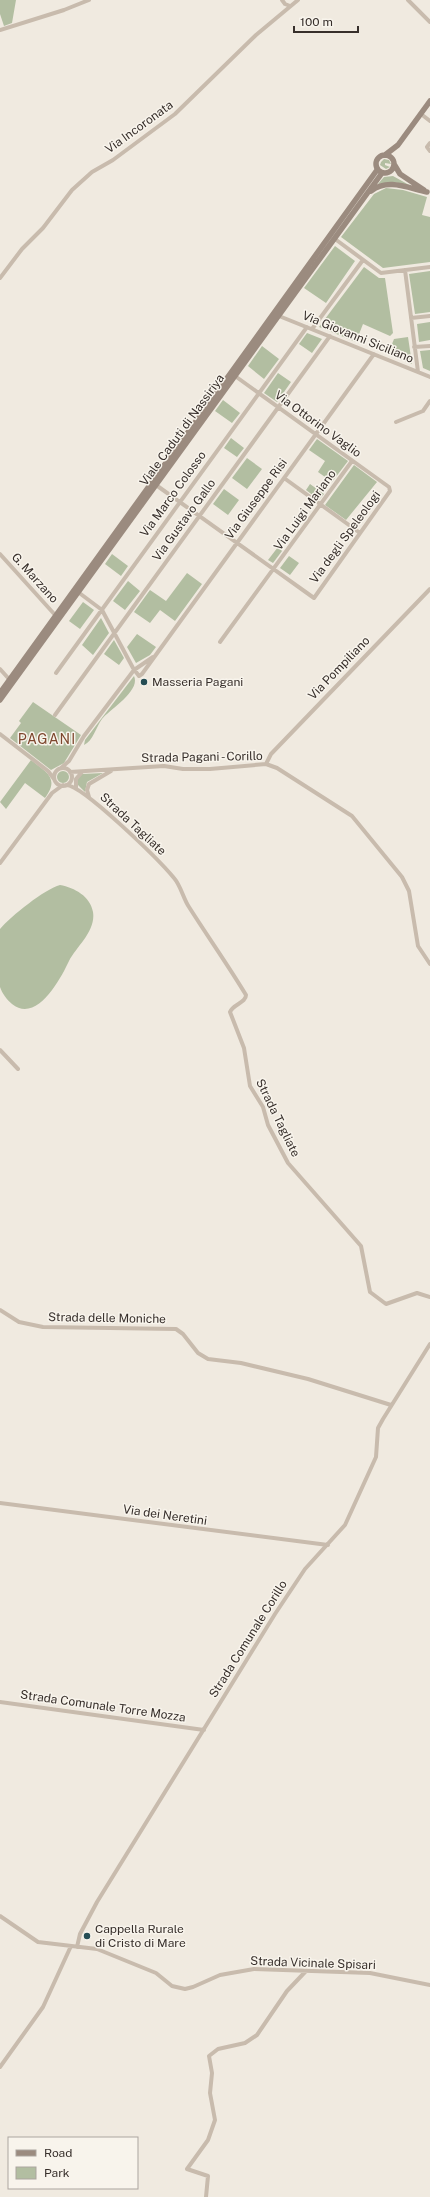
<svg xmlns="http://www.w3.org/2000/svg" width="430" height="2197" font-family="'Public Sans',sans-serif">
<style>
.green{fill:#b2bea1}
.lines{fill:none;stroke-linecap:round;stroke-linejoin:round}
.street{stroke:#c8bbad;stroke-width:4}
.secondary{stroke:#9b8b7f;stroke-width:5.5}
.poi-dot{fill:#254d54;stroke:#f8f4ec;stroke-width:1.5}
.labels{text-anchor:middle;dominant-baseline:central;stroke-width:3;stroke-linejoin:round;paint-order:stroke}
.street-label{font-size:12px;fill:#372f2b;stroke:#f8f4ec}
.poi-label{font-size:12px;fill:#372f2b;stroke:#f8f4ec;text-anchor:start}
.quarter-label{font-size:14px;letter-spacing:1px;fill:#7d462d;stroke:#f8f4ec}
</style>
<rect width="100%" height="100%" fill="#f0eae0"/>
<path class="green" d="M0,0H16L12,23L4,26L0,14Z
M384,159L389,160L391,164L385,163V165L390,167L386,169L380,165L381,162Z
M393,176L411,186L394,182L378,184L384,177Z
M386,188L403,190L427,197L422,215L430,217V262L383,268L341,237L374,194Z
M335,246L355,261L326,303L304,288Z
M364,267L379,278H385L393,333L390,336L363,324L356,342L319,327Z
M430,271V312L415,314L409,274Z
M430,322V340L419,342L417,324Z
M307,333L322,339L312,353L299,344Z
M408,337L412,364L388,354L394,339Z
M262,346L279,359L264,379L248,366Z
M430,350V371L423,368L420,351Z
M278,373L291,382L277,402L264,393Z
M223,400L240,413L232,423L215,411Z
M231,438L244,448L237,457L224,448Z
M317,439L348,461L332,482L318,472L325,461L309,450Z
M247,458L262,469L247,489L232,478Z
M354,465L377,482L346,520L325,505Z
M310,484L324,494L319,500L306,490Z
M224,489L239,500L228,515L213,504Z
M278,547L282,551L273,563L268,560Z
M112,554L128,566L121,576L105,564Z
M289,556L299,563L290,575L280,568Z
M187,573L202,584L175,621L160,610L150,623L134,612L150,590L166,601Z
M128,581L140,591L125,610L113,601Z
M83,602L94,610L80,629L69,621Z
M101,618L109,633L93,655L82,645Z
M137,634L156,647L150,655L136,663L127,647Z
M114,640L124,658L119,665L104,654Z
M134,676C141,691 109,710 102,719C96,727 93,741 84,745L85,740Z
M33,702L81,735L64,763L51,770L10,738L21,723L19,721Z
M31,760C46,772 60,778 45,798L25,783L6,809L0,802Z
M57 777a6 6 0 1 1 12 0a6 6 0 1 1-12 0Z
M103,773L87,782L85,792L78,785V778L82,774Z
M60,885C75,888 90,896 93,912C96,931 77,946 69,961C61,978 37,1024 12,1004C7,1000 2,993 0,987C0,973 0,944 0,929C11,916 45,889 60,885Z"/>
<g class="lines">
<path class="street" d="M282,0L285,4L290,6
M408,0L430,22
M0,30L64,10L89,0
M421,114L430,121
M430,143L427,147L430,151
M335,239L381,273L430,267
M405,270L418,372
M0,278L22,249L43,228L72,190L92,172L113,160L175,114L256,35L298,0
M279,316L430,377
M411,318L430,316
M312,329L363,260
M414,347L430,346
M396,422L423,411L430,401
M284,478L360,533
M156,485L314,598L390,491L389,487L235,376
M0,554L56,616
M78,592L102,610L133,668L139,676L142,674L374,354
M220,642L352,461
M0,669L9,679
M56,673L307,327
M55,715L330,336
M0,734L48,771L54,779
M266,764L271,754L430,589
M61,768L69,761L84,736L134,670L153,657
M54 777a9 9 0 1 1 18 0a9 9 0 1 1-18 0Z
M70,772L164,766L183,769H210L266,764L277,768L352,816L402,877L409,891L418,946L430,964
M66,785C83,785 160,861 174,878C181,886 183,898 189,907C208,937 228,965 246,995C246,1003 233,1004 230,1012L244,1048L250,1086L263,1107L268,1125L288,1163L361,1246L370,1292L386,1304L417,1293L430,1297
M76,788V779L82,772
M89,797L87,790L89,784L111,771
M0,863L52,793L63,785
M0,1050L18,1069
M0,1310L19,1322L43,1327L176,1329L183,1334L198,1353L208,1359L241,1363L308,1379L391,1405
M0,1503L328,1545
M0,1702L204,1730
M0,1916L38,1942L97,1949L156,1973L172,1986L185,1989L193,1987L220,1975L254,1969L370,1973L430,1985
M77,1947L80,1934L97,1902L275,1614L305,1569L345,1525L376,1457L378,1428L383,1419L430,1344
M0,2067L43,2007L71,1946
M206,2197L208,2176L187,2169L208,2140L215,2120L210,2093L212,2073L209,2056L218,2049L245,2043L257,2035L287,1991L306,1971"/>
<path class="secondary" d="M376 164a9 9 0 1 1 18 0a9 9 0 1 1-18 0Z
M385,155L398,145L430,101
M394,164L400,174L424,190
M371,191C388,178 408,188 427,192
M0,693L377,170
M0,700L382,173"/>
</g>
<g class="poi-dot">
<circle cx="144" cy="682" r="4"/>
<circle cx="87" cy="1936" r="4"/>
</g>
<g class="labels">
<g class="street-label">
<text transform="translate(139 127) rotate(-36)">Via Incoronata</text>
<text transform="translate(358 337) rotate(22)">Via Giovanni Siciliano</text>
<text transform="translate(318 424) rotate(36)">Via Ottorino Vaglio</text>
<text transform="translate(182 430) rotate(-54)">Viale Caduti di Nassiriya</text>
<text transform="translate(173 494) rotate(-54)">Via Marco Colosso</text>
<text transform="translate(256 499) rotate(-54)">Via Giuseppe Risi</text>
<text transform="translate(305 510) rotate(-54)">Via Luigi Mariano</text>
<text transform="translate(184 520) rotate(-54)">Via Gustavo Gallo</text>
<text transform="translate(345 537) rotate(-54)">Via degli Speleologi</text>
<text transform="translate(35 578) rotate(48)">G. Marzano</text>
<text transform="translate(339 668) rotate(-46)">Via Pompiliano</text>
<text transform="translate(202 757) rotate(-1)">Strada Pagani - Corillo</text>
<text transform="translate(133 824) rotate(43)">Strada Tagliate</text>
<text transform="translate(278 1118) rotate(64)">Strada Tagliate</text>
<text transform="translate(107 1318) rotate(1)">Strada delle Moniche</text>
<text transform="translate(165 1515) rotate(8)">Via dei Neretini</text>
<text transform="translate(248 1639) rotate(-58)">Strada Comunale Corillo</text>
<text transform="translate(103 1706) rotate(8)">Strada Comunale Torre Mozza</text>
<text transform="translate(313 1963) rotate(2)">Strada Vicinale Spisari</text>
</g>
<g class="poi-label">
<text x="152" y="682">Masseria Pagani</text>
<text x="95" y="1929">Cappella Rurale<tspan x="95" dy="14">di Cristo di Mare</tspan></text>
</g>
<g class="quarter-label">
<text x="47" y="739">PAGANI</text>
</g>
</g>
<rect x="8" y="2137" width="130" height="52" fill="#f8f4ec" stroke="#aba59f"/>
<rect x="16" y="2150" width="20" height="6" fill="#9b8b7f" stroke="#aba59f"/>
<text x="44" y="2157" font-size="12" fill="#372f2b">Road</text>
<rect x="16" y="2167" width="20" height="12" fill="#b2bea1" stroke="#aba59f"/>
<text x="44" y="2177" font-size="12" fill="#372f2b">Park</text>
<path d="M294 26v6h64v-6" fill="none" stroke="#372f2b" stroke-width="2"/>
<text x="300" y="26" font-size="12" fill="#372f2b" stroke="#f8f4ec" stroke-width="3" paint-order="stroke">100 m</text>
</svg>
